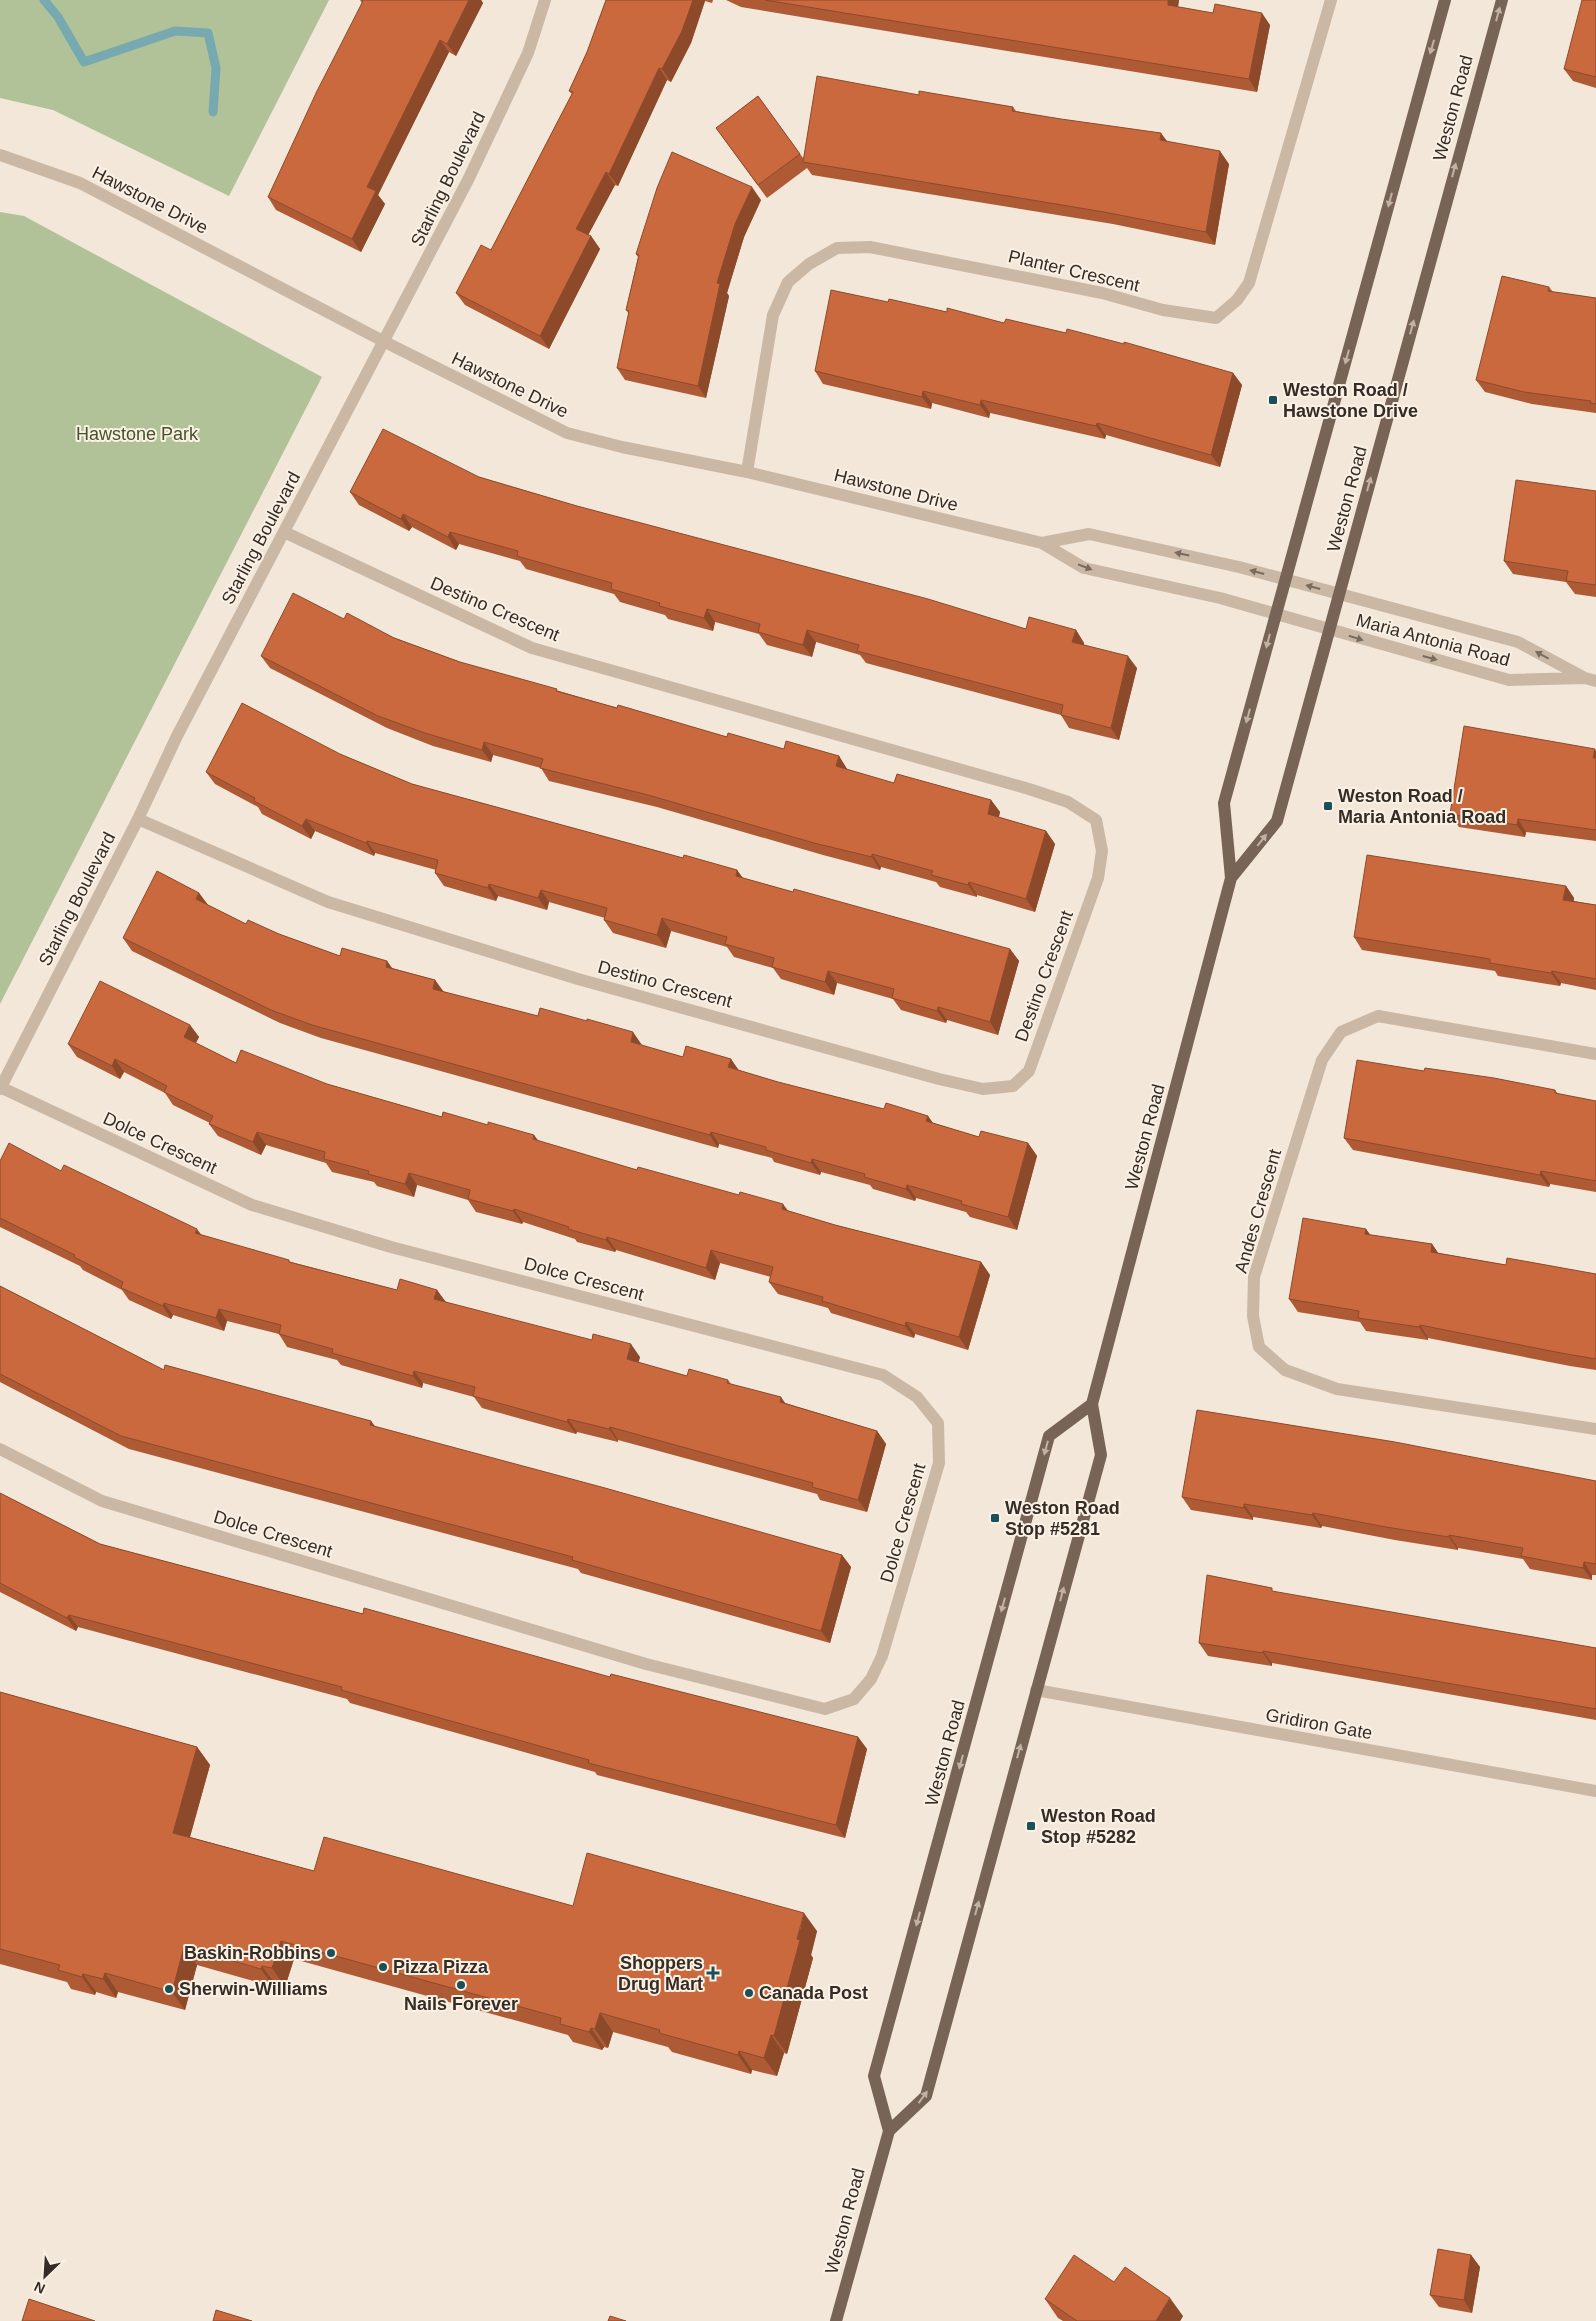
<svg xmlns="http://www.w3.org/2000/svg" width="1596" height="2321" font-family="Arial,sans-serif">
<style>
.green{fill:#b1c198}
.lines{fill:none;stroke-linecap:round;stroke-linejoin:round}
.stream{stroke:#76aab0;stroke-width:9}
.minor{stroke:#cab8a4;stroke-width:12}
.major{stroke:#786456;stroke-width:12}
.wall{fill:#ae5a35}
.shaded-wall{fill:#8d4a2b}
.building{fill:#ca693e;stroke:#8d4a2b}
.oneway{fill:#c0b2a4}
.oneway2{fill:#786b5f}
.poi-dot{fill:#1a5058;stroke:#faf1e4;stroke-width:2}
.labels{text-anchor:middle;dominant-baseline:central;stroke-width:4;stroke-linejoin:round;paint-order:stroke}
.street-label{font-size:18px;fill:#352c26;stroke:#faf1e4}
.poi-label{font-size:18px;font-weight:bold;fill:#352c26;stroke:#faf1e4;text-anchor:start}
.park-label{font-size:18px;fill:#425429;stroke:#faf1e4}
</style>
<rect width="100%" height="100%" fill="#f2e7d8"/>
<path class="green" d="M0,0H329L229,196L53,110L0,98Z
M0,212L24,216L322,377L0,1004Z"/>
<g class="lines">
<path class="stream" d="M44,0L58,17L84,62L175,31L208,33L216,68L213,112"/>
<path class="minor" d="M0,155L80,183L385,342L567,433L622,447L747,472L1042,543L1084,568L1220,598L1509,680L1585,678L1596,681
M747,472L773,315L788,282L809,264L837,248L870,247L1102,293L1163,310L1216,318L1237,300L1249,283L1331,0
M1042,543L1089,534L1239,567L1518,642L1583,677
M138,819L328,902L578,979L939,1079L983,1089L1013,1086L1029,1071L1098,878L1102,851L1096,820L1068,802L1029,789L532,648L284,532
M1596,1054L1378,1016L1341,1032L1322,1060L1311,1095L1254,1277L1253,1316L1259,1347L1285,1370L1337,1389L1596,1429
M0,1087L252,1205L391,1247L883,1375L917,1397L938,1423L939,1463L882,1656L871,1679L854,1699L825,1709L646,1664L102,1501L0,1449
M0,1089L138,819L177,736L469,178L528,53L545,0
M1036,1690L1596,1791"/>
<path class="major" d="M1231,878L1277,821L1502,0
M889,2131L874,2076L1049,1436L1092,1404
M836,2321L889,2131L926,2096L1101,1455L1092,1404L1231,878L1224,803L1445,0"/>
</g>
<path class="wall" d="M360,0H481L483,3L456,56L449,52L378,195L385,204L361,252L276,210L268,197L362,3Z
M606,0H713L712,3L705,1L691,43L671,82L667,80L618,186L615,185L588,235L591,236L600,249L549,349L465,305L456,293L491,250L572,94L569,91L587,52Z
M726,0H1179L1178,7L1270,25L1257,92L741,7Z
M1596,0V88L1573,81L1564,69Z
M919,95L1013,107L1016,111L1167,142L1229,164L1215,245L1113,224L812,175L807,168L767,198L716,128L758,96L803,158Z
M761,200L744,237L727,293L729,296L706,398L625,380L617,368L629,314L626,310L638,257L636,254Z
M1549,287L1553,292L1596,298V413L1532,404L1485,392L1476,380Z
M888,302L1004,323L1233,373L1242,385L1220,467L1106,435L1105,439L990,413L989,418L932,403L931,409L823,384L815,371Z
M479,477L577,506L1026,629L1076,630L1084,643V645L1137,668L1119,740L1069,728L1061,715L866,663L860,655L816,642L812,657L767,645L759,634L715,622L713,631L668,619L665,615L620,602L614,594L526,569L520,561L459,544L456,550L412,527L409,531L359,505L350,492Z
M1596,491V597L1575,594L1566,582L1513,574L1504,561Z
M344,619L460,662L617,708L727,737L784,749L839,756L847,769V770L894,783L991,800L1000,812L999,817L1046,831L1055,844L1035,912L977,895V897L940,887L936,882L881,867L880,870L823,855L657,807L549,781L541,768L493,755L491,762L433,746L387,728L270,668L261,656Z
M1596,751V841L1526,832L1525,837L1459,827L1450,814Z
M340,754L412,784L683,858L737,870L743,878L793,892L1010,949L1019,961L998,1035L947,1020L946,1023L901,1010L893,999L837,983L834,995L781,979L773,968L734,957L727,947L671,931L666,948L613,933L604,920L605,918L549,902L547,910L498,896L496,901L444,886L435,873L436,870L375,853L374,856L315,831L311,839L262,814L258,807L215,784L206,772Z
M1566,886L1574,898V901L1596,905V990L1561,983L1560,986L1498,976L1495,971L1362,950L1354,937Z
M199,893L208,905L246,924L279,934L340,956L387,961L392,968L435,980L444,992L683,1057L731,1059L738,1070L778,1082L884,1109L928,1116L933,1123L979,1137L1028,1143L1037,1156L1017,1230L970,1217L966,1212L916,1198L915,1201L873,1189L870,1185L821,1172L820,1175L774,1162L772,1158L719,1144L718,1148L321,1038L280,1023L132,951L123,938Z
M190,1025L199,1037L196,1043L236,1063L327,1084L442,1117L534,1135L538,1141L637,1170L788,1211L835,1225L981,1262L990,1275L968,1350L915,1334L914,1338L831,1313L828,1308L778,1294L769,1282L771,1277L720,1263L715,1280L616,1250L615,1252L577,1242L575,1239L523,1222L522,1224L476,1212L468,1200L417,1185L414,1197L377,1186L374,1182L332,1172L326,1163L266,1145L261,1155L218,1136L209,1124L210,1123L173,1105L165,1093L124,1072L120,1079L77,1057L68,1044Z
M1424,1071L1555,1090L1558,1094L1596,1101V1192L1550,1184L1549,1187L1353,1150L1344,1138Z
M0,1161L202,1235L291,1262L397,1290H437L445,1302L640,1357L638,1363L687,1376L728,1380L731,1384L785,1403L877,1431L886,1444L867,1512L820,1500L817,1494L618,1440V1442L577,1432L576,1434L482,1408L474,1397L423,1383L422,1388L341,1365L337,1360L287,1347L279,1334L227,1321L224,1331L173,1315L171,1319L129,1300L122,1290L83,1270L80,1266L0,1227Z
M1366,1229L1370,1235L1432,1244L1438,1253L1506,1265L1596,1274V1370L1570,1366L1428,1338V1340L1366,1331L1360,1322L1298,1312L1289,1299Z
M0,1286L164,1370L371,1421L375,1427L842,1555L851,1567L830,1643L581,1573L578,1569L129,1449L0,1382Z
M1596,1481V1575H1592V1580L1530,1569L1523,1559L1458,1548V1550L1395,1540L1322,1526L1321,1528L1253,1517V1520L1191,1510L1182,1497Z
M0,1493L100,1544L363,1614L610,1677L858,1737L867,1749L845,1838L597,1775L595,1772L350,1703L347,1699L78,1627L76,1631L0,1592Z
M1274,1592L1596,1648V1720L1272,1663V1666L1208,1656L1199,1643Z
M0,1692L197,1747L210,1765L190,1837L314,1871L573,1906L817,1931L811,1955L813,1958L787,2054L784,2053L777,2076L752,2070L751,2074L672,2052L668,2047L613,2032L608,2048L604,2047L602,2050L573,2042L568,2035L294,1959L285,1987L275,1984L274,1987L197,1965L185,2010L118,1992L116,1998L96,1992L95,1995L71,1989L67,1982L0,1964Z
M1471,2255L1480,2267L1472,2313L1439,2307L1430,2295Z
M1114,2282L1183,2316L1180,2321H1063L1058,2318L1045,2299Z"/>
<path class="shaded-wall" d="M469,0H481L483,3L456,56L447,44Z
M693,0H705V1L691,43L671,82L662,69Z
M1168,0H1179L1176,18L1168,5Z
M1262,13L1270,25L1257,92L1249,79Z
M440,40L449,52L378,195L385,204L361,252L352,239L367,187Z
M659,68L667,80L618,186L609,174Z
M1161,133L1170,145L1160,140Z
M1220,151L1229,164L1215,245L1206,232Z
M606,172L615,185L585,241L576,229Z
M752,187L761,200L744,237L727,293L729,296L706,398L698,386L717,283L735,224Z
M591,236L600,249L549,349L540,336Z
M1233,373L1242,385L1220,467L1211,455Z
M923,391L932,403L931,409L922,397Z
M981,400L990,413L989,418L980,405Z
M1097,423L1106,435L1105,439L1096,426Z
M403,514L412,527L409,531L401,519Z
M450,532L459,544L456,550L448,537Z
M707,609L715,622L713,631L704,618Z
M807,630L816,642L812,657L803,645Z
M1076,630L1084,643L1081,655L1072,642Z
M1128,656L1137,668L1119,740L1111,728Z
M484,742L493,755L491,762L482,750Z
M1595,749L1596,751V761L1593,758Z
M839,756L847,769L845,779L836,766Z
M991,800L1000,812L996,826L988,814Z
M306,819L315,831L311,839L302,826Z
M1518,819L1526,832L1525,837L1517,825Z
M1046,831L1055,844L1035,912L1026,899Z
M367,841L375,853L374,856L366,843Z
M872,854L881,867L880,870L872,857Z
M737,870L746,883L736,876Z
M969,882L977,895V897L968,885Z
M489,884L498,896L496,901L488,888Z
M1566,886L1574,898L1572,912L1563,900Z
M541,890L549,902L547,910L538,898Z
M199,893L208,905L196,899Z
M662,918L671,931L666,948L657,935Z
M1010,949L1019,961L998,1035L990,1022Z
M387,961L396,974L386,967Z
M828,971L837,983L834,995L825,982Z
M1552,971L1561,983L1560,986L1551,973Z
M435,980L444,993L433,989Z
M938,1007L947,1020L946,1023L937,1011Z
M190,1025L199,1037L192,1049L184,1037Z
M633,1032L642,1045L631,1042Z
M115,1059L124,1072L120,1079L112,1066Z
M731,1059L740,1072L728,1067Z
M928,1116L936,1128L926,1121Z
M257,1132L266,1145L261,1155L253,1142Z
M711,1132L719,1144L718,1148L710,1135Z
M534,1135L543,1147L533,1139Z
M1028,1143L1037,1156L1017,1230L1008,1217Z
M812,1159L821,1172L820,1175L811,1163Z
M1541,1171L1550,1184L1549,1187L1540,1175Z
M409,1173L417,1185L414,1197L405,1184Z
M907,1185L916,1198L915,1201L906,1189Z
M783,1204L792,1216L782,1209Z
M514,1209L523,1222L522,1224L513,1211Z
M197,1229L206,1241L195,1233Z
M1366,1229L1375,1241L1365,1234Z
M607,1237L616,1250L615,1252L606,1240Z
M1432,1244L1441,1257L1431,1252Z
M711,1250L720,1263L715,1280L706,1268Z
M981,1262L990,1275L968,1350L959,1337Z
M437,1290L446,1302L434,1299Z
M164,1303L173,1315L171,1319L163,1306Z
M219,1309L227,1321L224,1331L216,1318Z
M906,1322L915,1334L914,1338L905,1326Z
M1420,1325L1428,1338V1340L1419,1327Z
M631,1344L640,1357L636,1372L627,1359Z
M414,1371L423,1383L422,1388L413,1376Z
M781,1397L790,1410L780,1402Z
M568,1419L577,1432L576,1434L567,1422Z
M371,1421L380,1433L370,1425Z
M610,1427L618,1440V1442L609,1429Z
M877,1431L886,1444L867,1512L858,1500Z
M1244,1504L1253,1517V1520L1244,1508Z
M1313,1513L1322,1526L1321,1528L1312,1515Z
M1449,1535L1458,1548V1550L1449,1537Z
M842,1555L851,1567L830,1643L821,1631Z
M1584,1562L1592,1575V1580L1583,1568Z
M69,1615L78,1627L76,1631L67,1618Z
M1263,1651L1272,1663V1666L1263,1653Z
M858,1737L867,1749L845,1838L836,1825Z
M197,1747L210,1765L186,1851L173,1833Z
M804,1913L817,1931L811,1955L813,1958L787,2054L774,2036Z
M281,1941L294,1959L285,1987L272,1968Z
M184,1947L197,1965L185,2010L172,1992Z
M262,1966L275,1984L274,1987L261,1969Z
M105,1973L118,1992L116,1998L103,1979Z
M83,1974L96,1992L95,1995L82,1977Z
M600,2013L613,2032L608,2048L595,2029Z
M591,2028L604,2047L602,2050L589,2032Z
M771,2035L784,2053L777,2076L764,2058Z
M739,2051L752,2070L751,2074L738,2055Z
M1471,2255L1480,2267L1472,2313L1464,2300Z
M1170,2298L1183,2316L1180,2321H1156Z"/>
<path class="building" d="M362,0H469L447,44L440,40L367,187L376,191L352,239L268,197L317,91L363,1Z
M606,0H693L682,31L662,69L659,68L609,174L606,172L576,229L591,236L540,336L456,293L481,245L491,250L573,92L569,91L587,52Z
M765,0H1168V5L1213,13L1215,4L1262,13L1249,79Z
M1582,0H1596V77L1564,69Z
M817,76L919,95V91L1013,107L1012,111L1061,119L1161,133L1160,140L1220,151L1206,232L1104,212L803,162Z
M758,96L800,154L758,185L716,128Z
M672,152L752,187L735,224L717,283L720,284L698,386L617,368L629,311L626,310L639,255L636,254L657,188Z
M1502,276L1549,287L1548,291L1596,298V404L1590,403L1591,401L1524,392L1476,380Z
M831,290L888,302L889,299L947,312V308L1004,323L1006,319L1066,333L1067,329L1124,344V342L1233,373L1211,455L1097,423L1096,426L981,400L980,405L923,391L922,397L815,371Z
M383,429L479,477L577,506L928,599L1026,629L1029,617L1076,630L1072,642L1128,656L1111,728L1061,715L1063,705L857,651L859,645L807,630L803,645L758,632L760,624L707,609L704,618L659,606L660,603L611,589L612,583L517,556L518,551L450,532L448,537L403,514L401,519L350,492Z
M1516,480L1596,491V585L1566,581L1568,571L1504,561Z
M293,593L344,619L347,613L394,638L460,662L557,689L556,691L617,708L618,705L727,737L728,733L784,749L786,741L839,756L836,766L894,783L897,774L991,800L988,814L1046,831L1026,899L969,882L968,885L931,875L933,871L872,854V857L814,843L648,795L540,768L543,759L484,742L482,750L425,733L378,716L261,656Z
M242,703L340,754L412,784L683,858L684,855L737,870L736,876L793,892L794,889L1010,949L990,1022L938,1007L937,1011L892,998L894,989L828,971L825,982L772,967L774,958L725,944L727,937L662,918L657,935L604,920L607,908L541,890L538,898L489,884L488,888L435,873L438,860L367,841L366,843L306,819L302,826L254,801L255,798L206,772Z
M1464,726L1595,749L1593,758H1596V830L1518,819L1517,825L1450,814Z
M1367,855L1566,886L1563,900L1596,905V979L1552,971L1551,973L1490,963V959L1354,937Z
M157,871L199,893L196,899L246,924L248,920L279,934L340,956L342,948L387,961L386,967L435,980L433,989L538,1016L540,1008L587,1021V1019L633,1032L631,1042L683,1057L686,1046L731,1059L728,1067L778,1082L884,1109L886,1103L928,1116L926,1121L979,1137L981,1131L1028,1143L1008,1217L961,1204L962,1201L907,1185L906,1189L864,1177L865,1174L812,1159L811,1163L766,1150V1147L711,1132L710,1135L312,1025L271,1010L123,938Z
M100,981L190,1025L184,1037L236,1063L241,1050L327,1084L442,1117L443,1112L488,1125V1122L534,1135L533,1139L637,1170L638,1167L739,1195L740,1192L783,1204L782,1209L835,1225L981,1262L959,1337L906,1322L905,1326L822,1301L823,1297L769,1282L773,1267L711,1250L706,1268L607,1237L606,1240L568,1229L569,1227L514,1209L513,1211L468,1199L470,1190L409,1173L405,1184L368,1174L369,1171L324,1159L325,1152L257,1132L253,1142L209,1124L213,1116L164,1092L167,1086L115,1059L112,1066L68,1044Z
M1357,1060L1424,1071L1425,1068L1494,1078L1555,1090V1093L1596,1101V1181L1541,1171L1540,1175L1344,1138Z
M9,1143L61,1171L64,1165L197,1229L195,1233L289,1260V1262L397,1290L400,1279L437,1290L434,1299L592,1340L593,1334L631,1344L627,1359L687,1376L689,1369L728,1380L727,1383L781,1397L780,1402L877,1431L858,1500L812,1487L813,1483L610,1427L609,1429L568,1419L567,1422L473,1396L475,1387L414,1371L413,1376L332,1353L333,1349L279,1334L281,1325L219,1309L216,1318L164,1303L163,1306L121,1288L123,1282L74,1257L75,1255L0,1218V1161Z
M1303,1218L1366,1229L1365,1234L1432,1244L1431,1252L1506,1265L1507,1258L1596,1274V1359L1561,1353L1420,1325L1419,1327L1358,1318L1359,1311L1289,1299Z
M0,1286L164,1370L165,1365L371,1421L370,1425L605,1488L842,1555L821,1631L572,1560L573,1557L121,1436L0,1374Z
M1197,1410L1395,1442L1596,1481V1564L1584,1562L1583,1568L1521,1556L1523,1548L1449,1535V1537L1386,1527L1313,1513L1312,1515L1244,1504V1508L1182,1497Z
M0,1493L100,1544L363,1614L364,1608L610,1677L611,1674L858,1737L836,1825L588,1763L589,1760L341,1690L342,1687L69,1615L67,1618L0,1583Z
M1207,1575L1272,1588V1591L1596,1648V1709L1263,1651V1653L1199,1643Z
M0,1692L197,1747L173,1833L314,1871L324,1837L573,1906L587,1853L804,1913L797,1939L800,1940L774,2036L771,2035L764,2058L739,2051L738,2055L659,2033L660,2030L600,2013L595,2029L591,2028L589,2032L560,2024L561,2018L281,1941L272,1968L262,1966L261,1969L184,1947L172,1992L105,1973L103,1979L83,1974L82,1977L58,1970L60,1965L0,1949Z
M1438,2249L1471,2255L1464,2300L1430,2295Z
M1074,2255L1114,2282L1125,2267L1170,2298L1156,2321H1077L1045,2299Z
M29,2299L95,2321H22Z
M216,2310L252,2321H213Z
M610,2316L626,2321H608Z"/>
<defs><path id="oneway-solid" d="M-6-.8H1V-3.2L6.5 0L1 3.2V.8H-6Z" transform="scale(1.25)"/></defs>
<g class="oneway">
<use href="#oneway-solid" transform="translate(1498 14) rotate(-75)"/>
<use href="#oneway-solid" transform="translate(1432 47) rotate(106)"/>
<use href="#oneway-solid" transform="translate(1454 170) rotate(-75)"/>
<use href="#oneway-solid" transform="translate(1390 200) rotate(105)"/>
<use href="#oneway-solid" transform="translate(1412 327) rotate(-75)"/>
<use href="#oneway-solid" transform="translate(1347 357) rotate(105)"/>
<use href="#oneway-solid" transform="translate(1369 484) rotate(-75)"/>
<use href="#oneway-solid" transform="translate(1268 641) rotate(105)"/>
<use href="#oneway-solid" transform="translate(1248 716) rotate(105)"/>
<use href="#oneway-solid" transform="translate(1262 840) rotate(-52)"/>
<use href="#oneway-solid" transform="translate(1046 1448) rotate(105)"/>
<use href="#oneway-solid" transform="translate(1062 1594) rotate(-75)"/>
<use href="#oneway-solid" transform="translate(1003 1605) rotate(105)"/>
<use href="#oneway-solid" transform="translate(1019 1751) rotate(-75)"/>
<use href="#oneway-solid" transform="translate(961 1762) rotate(105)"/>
<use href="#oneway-solid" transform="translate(977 1908) rotate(-75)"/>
<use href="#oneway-solid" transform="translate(918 1919) rotate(105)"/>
<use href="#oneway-solid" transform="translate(923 2097) rotate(-54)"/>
</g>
<g class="oneway2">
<use href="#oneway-solid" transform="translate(1182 554) rotate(-168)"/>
<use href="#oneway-solid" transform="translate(1085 567) rotate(21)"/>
<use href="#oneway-solid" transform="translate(1257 572) rotate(-165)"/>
<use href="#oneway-solid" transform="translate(1313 587) rotate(-165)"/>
<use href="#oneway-solid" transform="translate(1356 638) rotate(17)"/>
<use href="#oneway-solid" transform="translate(1542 655) rotate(-151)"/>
<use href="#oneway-solid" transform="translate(1430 658) rotate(15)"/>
</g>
<g class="poi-dot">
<rect x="1268" y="395" width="10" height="10" rx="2.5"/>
<rect x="1323" y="801" width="10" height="10" rx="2.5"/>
<rect x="990" y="1513" width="10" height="10" rx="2.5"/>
<rect x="1026" y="1821" width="10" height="10" rx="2.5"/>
<circle cx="331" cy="1953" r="5"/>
<circle cx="383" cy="1967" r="5"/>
<path d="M710.5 1965.5h5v5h5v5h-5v5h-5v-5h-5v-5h5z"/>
<circle cx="461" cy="1985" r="5"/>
<circle cx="169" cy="1989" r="5"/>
<circle cx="749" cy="1993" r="5"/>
</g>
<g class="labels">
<g class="street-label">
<text transform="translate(1453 108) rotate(-75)">Weston Road</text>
<text transform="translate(448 179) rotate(-64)">Starling Boulevard</text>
<text transform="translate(150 200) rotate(27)">Hawstone Drive</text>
<text transform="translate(1074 271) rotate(13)">Planter Crescent</text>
<text transform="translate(510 385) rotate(26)">Hawstone Drive</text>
<text transform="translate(896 490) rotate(14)">Hawstone Drive</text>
<text transform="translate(1347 499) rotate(-75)">Weston Road</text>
<text transform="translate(261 538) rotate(-62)">Starling Boulevard</text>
<text transform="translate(495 609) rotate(23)">Destino Crescent</text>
<text transform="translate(1433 640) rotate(15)">Maria Antonia Road</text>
<text transform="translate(77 899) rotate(-63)">Starling Boulevard</text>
<text transform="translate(1044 976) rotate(-70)">Destino Crescent</text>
<text transform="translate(665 984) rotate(15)">Destino Crescent</text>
<text transform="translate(1145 1137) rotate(-75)">Weston Road</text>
<text transform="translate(160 1143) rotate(25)">Dolce Crescent</text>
<text transform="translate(1258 1211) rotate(-74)">Andes Crescent</text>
<text transform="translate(584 1279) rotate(15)">Dolce Crescent</text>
<text transform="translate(903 1523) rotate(-74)">Dolce Crescent</text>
<text transform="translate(273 1534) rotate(17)">Dolce Crescent</text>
<text transform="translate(1319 1724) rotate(10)">Gridiron Gate</text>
<text transform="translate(945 1753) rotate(-75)">Weston Road</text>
<text transform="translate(845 2221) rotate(-75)">Weston Road</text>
</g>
<g class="poi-label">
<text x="1283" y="390">Weston Road /<tspan x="1283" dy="21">Hawstone Drive</tspan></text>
<text x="1338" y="796">Weston Road /<tspan x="1338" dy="21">Maria Antonia Road</tspan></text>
<text x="1005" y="1508">Weston Road<tspan x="1005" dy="21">Stop #5281</tspan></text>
<text x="1041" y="1816">Weston Road<tspan x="1041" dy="21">Stop #5282</tspan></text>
<text x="321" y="1953" text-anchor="end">Baskin-Robbins</text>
<text x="703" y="1963" text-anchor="end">Shoppers<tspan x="703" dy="21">Drug Mart</tspan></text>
<text x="393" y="1967">Pizza Pizza</text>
<text x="179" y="1989">Sherwin-Williams</text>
<text x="759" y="1993">Canada Post</text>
<text x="461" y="2004" text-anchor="middle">Nails Forever</text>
</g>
<g class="park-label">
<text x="137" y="434">Hawstone Park</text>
</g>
</g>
<g transform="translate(45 2276) rotate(205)" stroke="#faf1e4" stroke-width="4" paint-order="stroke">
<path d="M0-4L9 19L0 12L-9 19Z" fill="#352c26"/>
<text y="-8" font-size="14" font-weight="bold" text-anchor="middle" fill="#352c26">N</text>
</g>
</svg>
